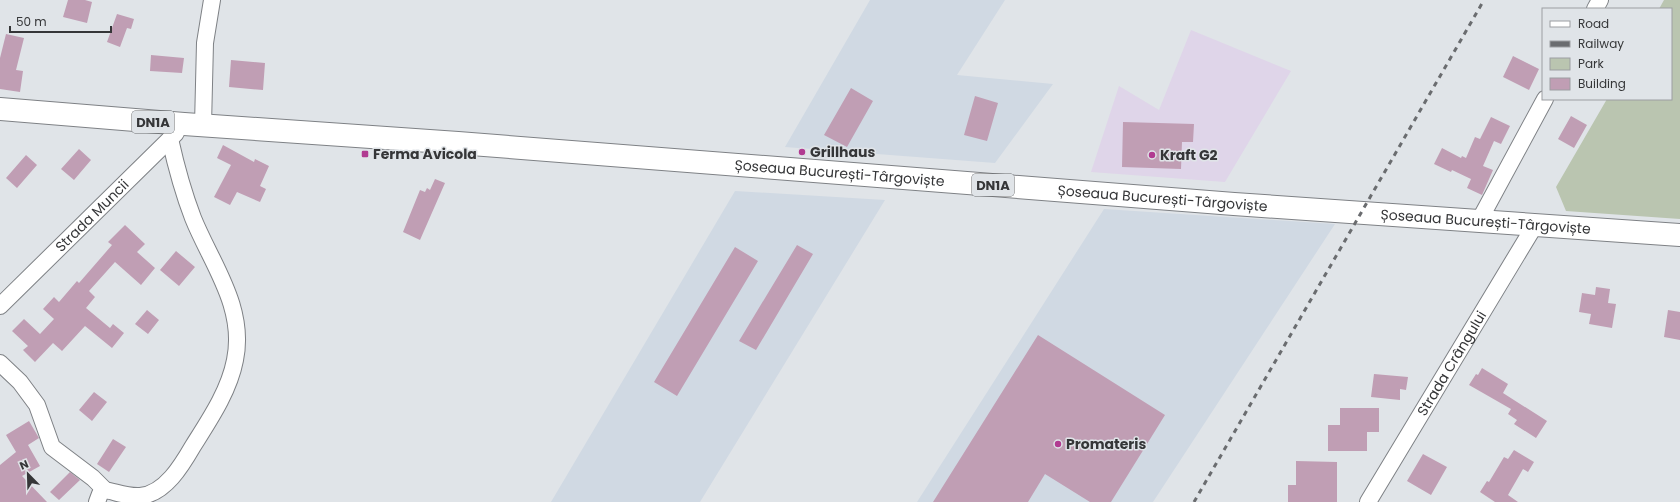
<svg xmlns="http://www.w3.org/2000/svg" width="1680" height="502" font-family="Poppins,sans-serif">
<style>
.commercial{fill:#dfd5e9}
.built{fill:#d0d9e3}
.green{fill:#bac5b0}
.building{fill:#c09eb4}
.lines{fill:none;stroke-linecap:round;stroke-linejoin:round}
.minor-casing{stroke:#7e8185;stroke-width:18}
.primary-casing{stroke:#7e8185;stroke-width:24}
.minor{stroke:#fff;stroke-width:16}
.primary{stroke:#fff;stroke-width:22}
.rail{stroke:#6a6c6f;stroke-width:3;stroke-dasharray:5 5;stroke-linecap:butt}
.poi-dot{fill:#b13b91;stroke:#e0e4e8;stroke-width:1.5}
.labels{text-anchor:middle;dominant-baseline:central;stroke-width:3;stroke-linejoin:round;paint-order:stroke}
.shield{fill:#e0e4e8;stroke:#686a6d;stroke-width:1}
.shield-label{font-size:13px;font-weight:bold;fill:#353638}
.poi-label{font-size:14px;font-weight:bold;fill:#353638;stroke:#e0e4e8;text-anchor:start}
.street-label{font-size:14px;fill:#353638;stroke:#e0e4e8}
</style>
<rect width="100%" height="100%" fill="#e0e4e8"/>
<path class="commercial" d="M1191,30L1291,71L1225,182L1091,172L1119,86L1159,110Z"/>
<path class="built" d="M870,0H1005L957,75L1053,84L995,163L785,147Z
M735,191L885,200L700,502H551Z
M1104,209L1335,224L1153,502H917Z"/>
<path class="green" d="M1664,0H1680V219L1566,211L1556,187L1607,99H1671V9H1659Z"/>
<path class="building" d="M68,0H85L92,2L87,23L63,17Z
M117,14L134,19L131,29L127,28L120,47L107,42Z
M6,34L24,38L16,70L23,71L20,92L0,89V58Z
M151,55L184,58L182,73L150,71Z
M1513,56L1539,69L1529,90L1503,77Z
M231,60L265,63L263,90L229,87Z
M851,88L873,101L847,147L824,135Z
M975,96L998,103L987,141L964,135Z
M1571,116L1587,125L1574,148L1558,139Z
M1491,117L1510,126L1501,144L1494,141L1483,166L1493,170L1482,195L1467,188L1471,179L1452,170L1451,172L1434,164L1442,148L1461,158L1462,156L1466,158L1475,137L1480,139Z
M1123,122L1194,124L1193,142H1182L1181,169L1122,167Z
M223,145L254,162L255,159L269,166L260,186L266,189L260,202L237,192L230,205L214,197L231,165L217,158Z
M79,149L91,160L74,180L61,169Z
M26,155L37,165L17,188L6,178Z
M435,179L445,183L420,240L403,232L420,190L425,192L427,188L430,190Z
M125,225L145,244L137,252L155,268L141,285L115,262L89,291L95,297L86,308L110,328L113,324L124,333L112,348L85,326L62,351L53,343L35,362L23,350L28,346L12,331L24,319L40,334L54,319L43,309L54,297L59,302L77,281L79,283L112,245L108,242Z
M797,245L813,254L756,350L739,341Z
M735,247L758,261L677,396L654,382Z
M176,251L195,267L179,286L160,270Z
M1596,287L1610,289L1608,303L1616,304L1612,328L1589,324L1591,314L1579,312L1582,293L1595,295Z
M147,310L159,320L148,334L135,324Z
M1668,310L1680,312V340L1664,337Z
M1038,335L1165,415L1111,502H1090L1045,474L1028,502H933Z
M1482,368L1508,384L1503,393L1547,421L1536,438L1514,424L1517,420L1508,414L1511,409L1469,385L1476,374L1478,375Z
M1374,374L1408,377L1406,390L1400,389V400L1371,397Z
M94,392L107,402L92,421L79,410Z
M1340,408H1379V432H1367V451H1328V425H1340Z
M29,421L39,438L28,445L40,466L22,476L47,502H0V465L16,452L6,435Z
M113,439L126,447L109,472L97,464Z
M1514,450L1534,462L1528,472L1523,469L1508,495L1518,502H1495L1480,492L1487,481L1489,482L1504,457L1508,459Z
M1423,454L1447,467L1431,495L1407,481Z
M1296,461L1337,462V502H1288V485H1296Z
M70,472L80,480L59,500L50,492Z"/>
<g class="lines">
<defs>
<g id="minor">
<path d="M1595,9L1600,0"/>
<path d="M203,125L205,43L212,0"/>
<path d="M1479,221L1545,99"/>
<path id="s1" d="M0,306L176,133"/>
<path d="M0,363L20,382L37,405L52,447L93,478L105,490"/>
<path d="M97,502L100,494L105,490C116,492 128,497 140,496C165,494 182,465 193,446C210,419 229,391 235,360C246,307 211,263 193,218C183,192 176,166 170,139"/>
<path id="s2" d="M1368,502L1535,225"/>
</g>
<g id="primary">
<path id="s3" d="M0,109L184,124L458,143L1234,204L1680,235"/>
</g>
</defs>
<use href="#minor" class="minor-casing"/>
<use href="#primary" class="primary-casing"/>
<use href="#minor" class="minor"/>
<use href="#primary" class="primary"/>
<path class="rail" d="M1194,502L1484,0"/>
</g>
<g class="poi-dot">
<circle cx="802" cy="152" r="4"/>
<rect x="361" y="150" width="8" height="8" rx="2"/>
<circle cx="1152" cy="155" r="4"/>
<circle cx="1058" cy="444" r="4"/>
</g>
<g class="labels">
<g class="shield">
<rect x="132" y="111" width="42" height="22" rx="3"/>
<rect x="972" y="174" width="42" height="22" rx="3"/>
</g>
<g class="shield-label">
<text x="153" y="122">DN1A</text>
<text x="993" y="185">DN1A</text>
</g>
<g class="poi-label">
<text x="810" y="152">Grillhaus</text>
<text x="373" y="154">Ferma Avicola</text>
<text x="1160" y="155">Kraft G2</text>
<text x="1066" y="444">Promateris</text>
</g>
<g class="street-label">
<text stroke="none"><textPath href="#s3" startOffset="842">Șoseaua București-Târgoviște</textPath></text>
<text stroke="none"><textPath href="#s3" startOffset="1166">Șoseaua București-Târgoviște</textPath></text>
<text stroke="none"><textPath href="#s1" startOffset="129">Strada Muncii</textPath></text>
<text stroke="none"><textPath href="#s3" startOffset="1490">Șoseaua București-Târgoviște</textPath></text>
<text stroke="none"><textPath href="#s2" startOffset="162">Strada Crângului</textPath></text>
</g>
</g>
<rect x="1542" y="8" width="130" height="92" fill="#e0e4e8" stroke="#9c9ea2"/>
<rect x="1550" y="21" width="20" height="6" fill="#ffffff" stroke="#9c9ea2"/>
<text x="1578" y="28" font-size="12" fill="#353638">Road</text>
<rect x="1550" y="41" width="20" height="6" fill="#6a6c6f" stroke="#9c9ea2"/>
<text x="1578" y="48" font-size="12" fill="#353638">Railway</text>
<rect x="1550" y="58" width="20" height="12" fill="#bac5b0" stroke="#9c9ea2"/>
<text x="1578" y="68" font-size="12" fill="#353638">Park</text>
<rect x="1550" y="78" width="20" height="12" fill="#c09eb4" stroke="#9c9ea2"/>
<text x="1578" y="88" font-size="12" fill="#353638">Building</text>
<g transform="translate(28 474) rotate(337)" stroke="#e0e4e8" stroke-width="3" paint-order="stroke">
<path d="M0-3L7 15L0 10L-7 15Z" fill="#353638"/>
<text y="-6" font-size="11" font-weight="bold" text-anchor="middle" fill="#353638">N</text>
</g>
<path d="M10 26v6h101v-6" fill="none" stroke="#353638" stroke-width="2"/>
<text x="16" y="26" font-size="12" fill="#353638" stroke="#e0e4e8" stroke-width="3" paint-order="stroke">50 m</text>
</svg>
